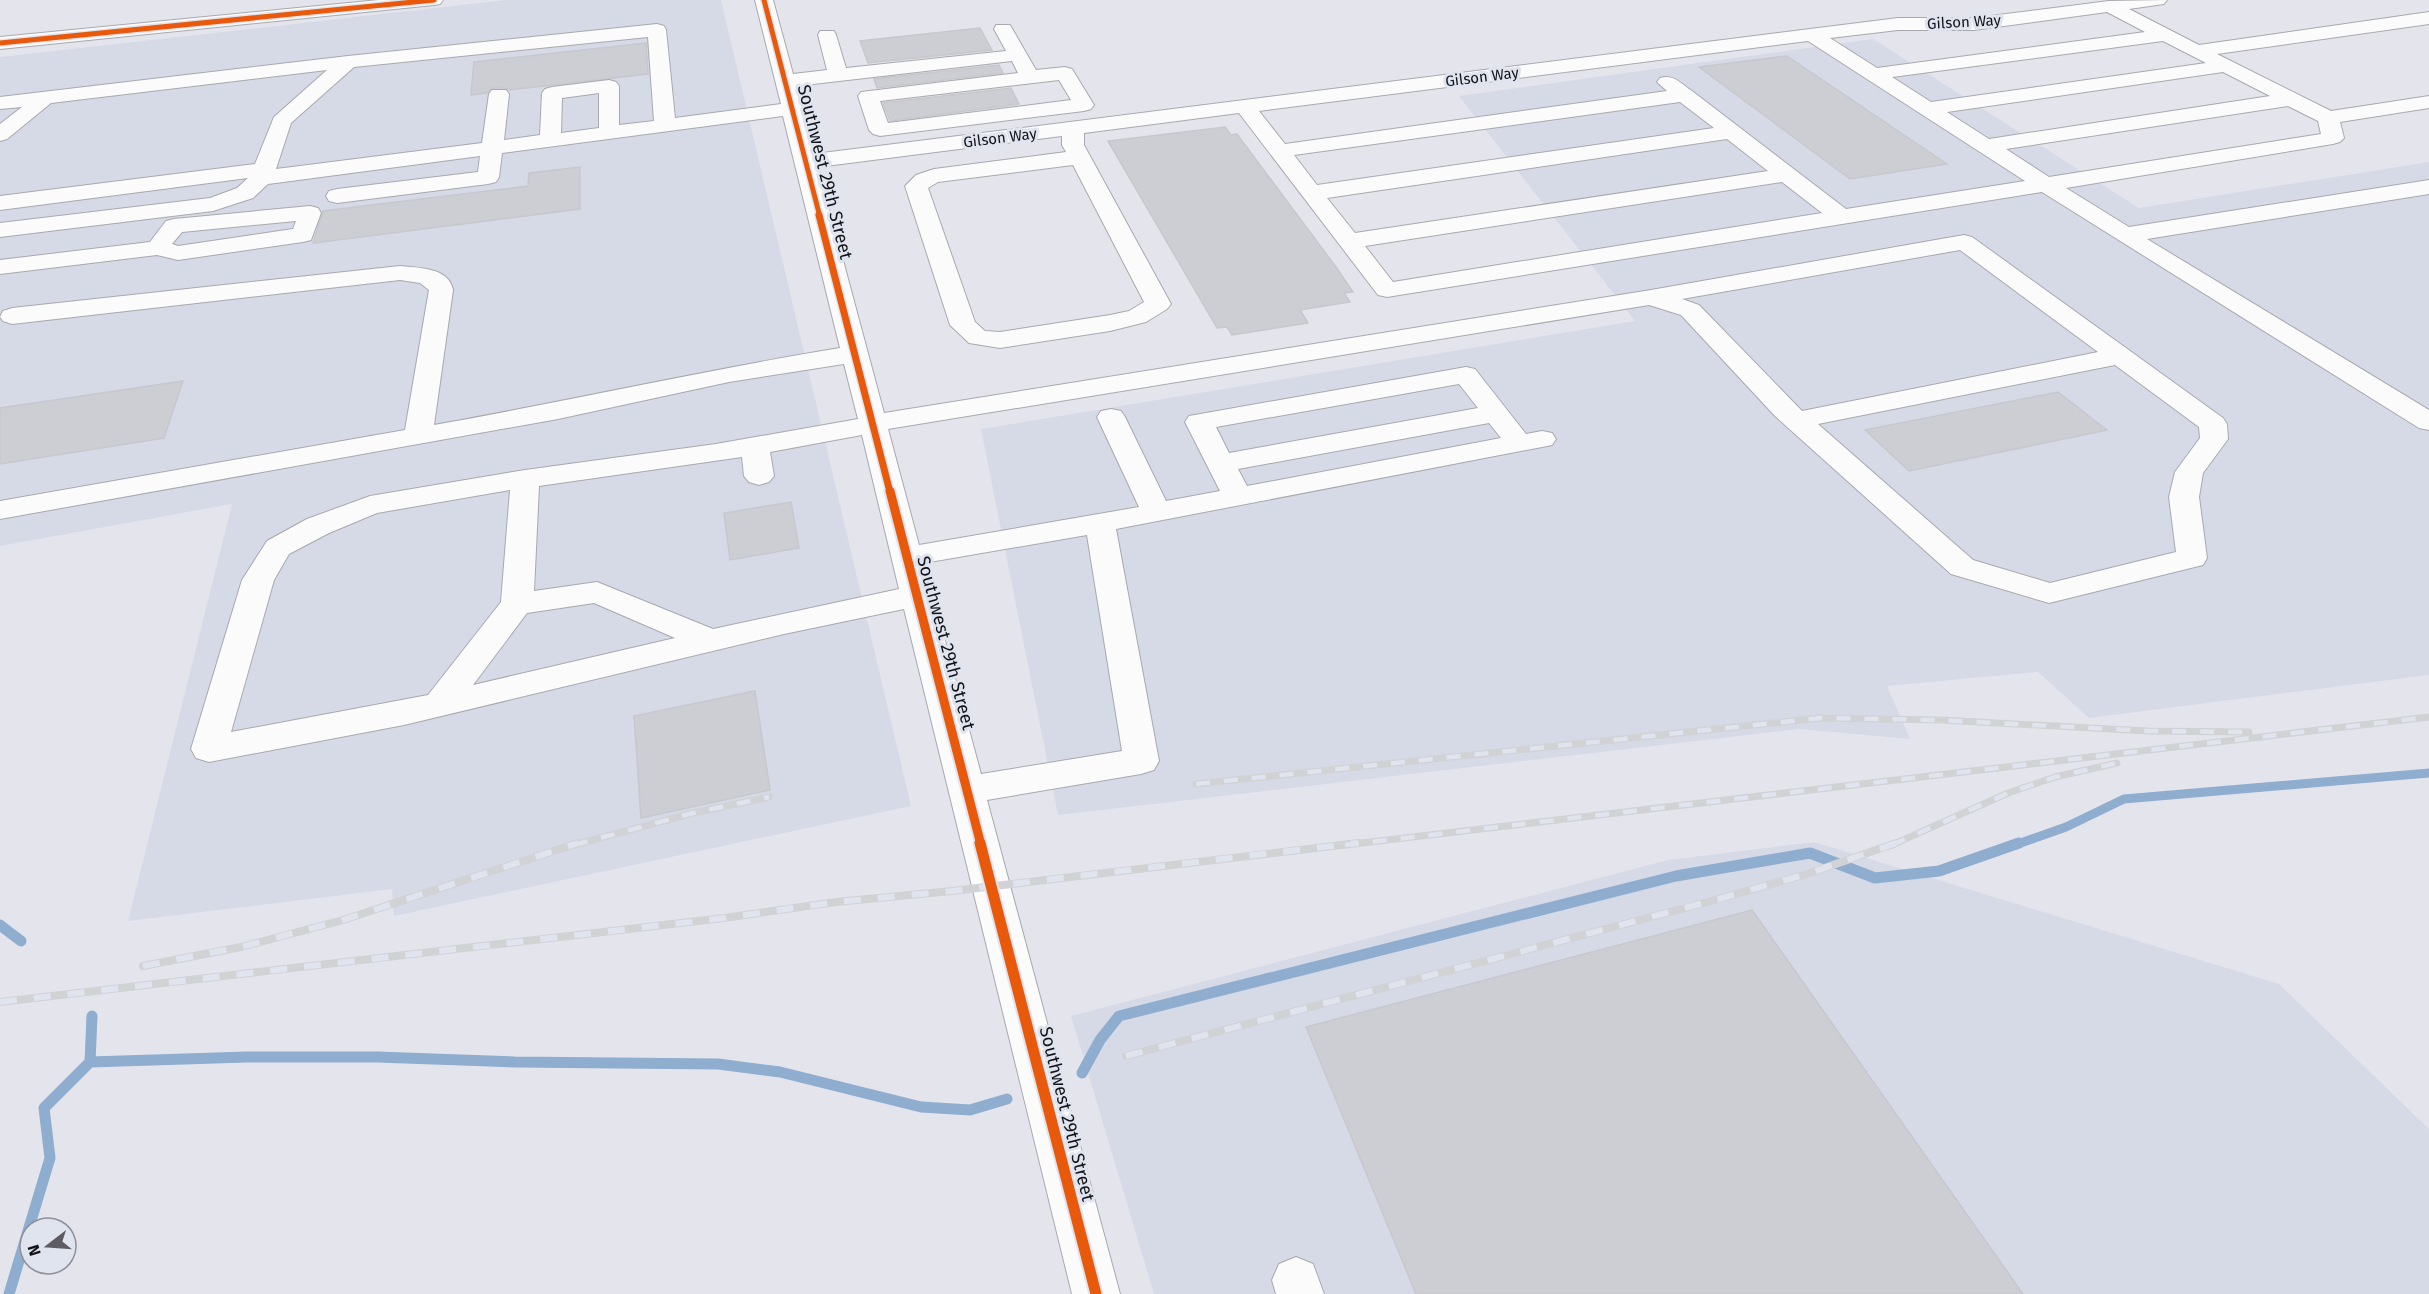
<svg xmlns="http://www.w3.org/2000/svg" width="2429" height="1294" font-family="'Fira Sans',sans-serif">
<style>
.built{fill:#d6dae7}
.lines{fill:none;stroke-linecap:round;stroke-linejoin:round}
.stream-far1{stroke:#8eadcf;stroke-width:9}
.stream{stroke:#8eadcf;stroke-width:11}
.building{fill:#cdced3;stroke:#c7c8cd;stroke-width:1.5}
.minor-casing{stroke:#a8a9ae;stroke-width:2}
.minor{fill:#fbfbfc;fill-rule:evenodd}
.rail-far1-casing{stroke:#d1d2d4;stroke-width:7}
.rail-casing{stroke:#d1d2d4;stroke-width:8}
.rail-far1{stroke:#e0e4ef;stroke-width:4.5;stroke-dasharray:14;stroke-linecap:butt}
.rail{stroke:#e0e4ef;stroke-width:6;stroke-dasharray:17;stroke-linecap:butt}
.cycleway-far3-casing{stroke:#e0e4ef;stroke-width:8}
.cycleway-far2-casing{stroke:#e0e4ef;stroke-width:10}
.cycleway-far1-casing{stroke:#e0e4ef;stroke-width:13}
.cycleway-casing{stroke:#e0e4ef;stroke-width:15}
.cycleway-far3{stroke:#e8590c;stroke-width:5}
.cycleway-far2{stroke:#e8590c;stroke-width:7}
.cycleway-far1{stroke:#e8590c;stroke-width:9}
.cycleway{stroke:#e8590c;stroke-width:11}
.labels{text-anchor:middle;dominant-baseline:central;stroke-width:6;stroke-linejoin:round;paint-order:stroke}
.far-street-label{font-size:15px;fill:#121317;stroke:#e0e4ef}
.street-label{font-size:18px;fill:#121317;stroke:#e0e4ef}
</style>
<rect width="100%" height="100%" fill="#e4e5ec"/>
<path class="built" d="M506,0H721L911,806L394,916L392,889L128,921L232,504L0,546V57Z
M1873,39L2139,208L2429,162V675L2089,718L2038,672L1887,686L1910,739L1799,729L1058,815L981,429L1635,321L1459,96Z
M1814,842L2279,984L2429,1129V1294H1154L1071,1016L1668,860Z"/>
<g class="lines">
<path class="stream-far1" d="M2015,845L2066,827L2124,799L2429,773"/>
<path class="stream" d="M0,925L21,941
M90,1062L247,1057H377L515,1062L718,1064L780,1072L921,1107L970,1110L1007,1099
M1082,1073L1100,1040L1119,1016L1676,876L1810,853L1875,878L1939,871L2019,843
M9,1294L50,1158L44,1108L90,1062L92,1016"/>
</g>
<path class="building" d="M980,28L992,50L868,63L860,41Z
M646,43L648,74L509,90L506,88H492L487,93L471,95L474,62Z
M1787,56L1947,164L1850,179L1699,67Z
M999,65L1003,73L877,88L874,79Z
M1011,88L1019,104L890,121L883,103Z
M1225,127L1231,135L1237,134L1336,267L1353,292L1344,293L1350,302L1300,310L1308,323L1232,335L1227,327L1217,328L1108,141Z
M580,167V209L313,243L323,211L528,186L529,173Z
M183,381L164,438L0,464V408Z
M2058,392L2107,430L1909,471L1865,430Z
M791,502L799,548L730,560L724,513Z
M755,691L770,790L641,818L634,716Z
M1752,910L2023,1294H1416L1306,1027Z"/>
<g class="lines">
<defs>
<path id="minor" d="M379,0H443L440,4L434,5L0,49V37Z
M755,0H773L793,74L827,70L818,35L820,31H834L836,35L846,68L1006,51L994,29L996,25H1010L1036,70L1065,67L1072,69L1094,105L1091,109L1084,111L880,136L873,134L869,130L858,96L861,92L1018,73L1012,61L796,86L814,154L1898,18H1974L2109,1L2167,0L2164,4L2129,9L2199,45L2429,12V24L2217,54L2331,111L2429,96V108L2340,122L2344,138L2340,142L2333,144L2066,188L2129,227L2429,180V194L2147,239L2429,410V430L2419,428L2042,192L1387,297L1378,295L1239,113L1084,133V145L1171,304L1167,309L1146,322L1110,331L1000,348L969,343L950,325L905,186L916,175L934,169L1066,152L1062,145V136L818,167L884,413L1651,290L1964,235L1972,237L2223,418L2227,424L2228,439L2203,473L2199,497L2207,558L2203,565L2049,603L1951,574L1775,416L1681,315L1649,305L888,429L919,545L1139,507L1097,417L1101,411L1111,409L1121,411L1125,417L1166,501L1220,491L1185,422L1189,416L1466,367L1475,369L1526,434L1542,431L1552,433L1556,439L1552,445L1542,447L1116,529L1159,761L1154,770L1141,774L987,800L1120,1294H1072L904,609L784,634L404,725L209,762L196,758L191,749L242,580L267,541L307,519L370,496L525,470L716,444L858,419L844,364L729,382L558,419L0,519V501L405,430L429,290L420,283L400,280L12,324L3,321L0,317L3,311L12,308L400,266C418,268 449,267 453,290L434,425C570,401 704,370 840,348L783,116L502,153L499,177L496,182L488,184L337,203L329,201L326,196L329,191L337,189L478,172L480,156L268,184L253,198L213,211L0,237V223L210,198L237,188L248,178L0,210V196L255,164L274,117L327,70L51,103L7,139L0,141V124L22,107L0,109V97L348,56L657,24L664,26L666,30L675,118L781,104ZM2107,12L2145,32L1877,68L1830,38L1898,30H1974ZM648,37L654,121L619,125V86L616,82L609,80L552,87L545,89L542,93L540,135L504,140L509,94L506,90H492L489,94L482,143L276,169L291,123L354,67ZM1808,41L2025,181L1846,209L1692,91C1681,84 1674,74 1660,78L1657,82L1667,91L1285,144L1259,111ZM2163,41L2206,63L1931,102L1892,77ZM2223,72L2270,96L1989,139L1947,112ZM1059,80L1071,100L888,123L880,101ZM599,93V128L561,133L562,98ZM1680,102L1714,128L1317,185L1294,155ZM2288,106L2318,121L2321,134L2049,177L2006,149ZM1727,139L1768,171L1355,233L1327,198ZM1073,165L1144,302L1129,311L1110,315L1000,332L985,331L975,322L928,188L938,182ZM1782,182L1822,213L1393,282L1365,246ZM1960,250L2098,352L1802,411L1699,305L1682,299ZM2115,365L2199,427L2200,438L2175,472L2169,497L2176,552L2050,583L1973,560L1818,424ZM1459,384L1478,408L1229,453L1216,427ZM1489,423L1501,438L1247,486L1238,469ZM862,435L899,589L713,629L597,582L534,591L539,486L742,457L744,476L749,482L759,485L769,482L774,476L770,452ZM510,490L501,602L428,695L231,732L274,580L289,554L329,533L377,513ZM1087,535L1122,751L981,774L924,563ZM594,603L675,638L473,685L527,613Z
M310,206L318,208L321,213L311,240L303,242L178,260L157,255L0,274V260L150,242L166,221L174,219ZM296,221L293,229L178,246L172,244L182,232Z
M1296,1257L1313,1264L1324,1294H1276L1272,1280L1279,1264Z"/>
</defs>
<use href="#minor" class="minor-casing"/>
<use href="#minor" class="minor"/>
<defs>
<path id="rail-far1" d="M1196,784L1821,718L1941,720L2147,731L2249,732
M574,845L693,813L769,797
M1345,845L2429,717
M1892,845L2008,793L2055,777L2117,763"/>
<path id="rail" d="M143,966L241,947L343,920L578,843
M0,1002L724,918L836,902L952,891L1358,843
M1126,1056L1715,900L1810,873L1896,843"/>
</defs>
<use href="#rail-far1" class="rail-far1-casing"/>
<use href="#rail" class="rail-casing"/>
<use href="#rail-far1" class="rail-far1"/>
<use href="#rail" class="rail"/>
<defs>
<path id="cycleway-far3" d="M764,0L820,217
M0,43L434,0"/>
<path id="cycleway-far2" d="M819,215L890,492"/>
<path id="cycleway-far1" d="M890,491L981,845"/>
<path id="cycleway" d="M980,843L1096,1294"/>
</defs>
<use href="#cycleway-far3" class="cycleway-far3-casing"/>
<use href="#cycleway-far2" class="cycleway-far2-casing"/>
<use href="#cycleway-far1" class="cycleway-far1-casing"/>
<use href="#cycleway" class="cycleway-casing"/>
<use href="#cycleway-far3" class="cycleway-far3"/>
<use href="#cycleway-far2" class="cycleway-far2"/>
<use href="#cycleway-far1" class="cycleway-far1"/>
<use href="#cycleway" class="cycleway"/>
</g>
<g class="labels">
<g class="far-street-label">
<text transform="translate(1964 22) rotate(-3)">Gilson Way</text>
<text transform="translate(1482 77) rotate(-7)">Gilson Way</text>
<text transform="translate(1000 138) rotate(-7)">Gilson Way</text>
</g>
<g class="street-label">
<text transform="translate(825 172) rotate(76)">Southwest 29th Street</text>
<text transform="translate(946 643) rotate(75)">Southwest 29th Street</text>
<text transform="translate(1067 1114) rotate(76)">Southwest 29th Street</text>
</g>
</g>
<g transform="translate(48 1246) rotate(253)"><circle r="28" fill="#e0e4ef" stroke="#8e9099" stroke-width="1.5"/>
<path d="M0-4.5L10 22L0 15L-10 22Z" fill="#5c5c62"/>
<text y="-9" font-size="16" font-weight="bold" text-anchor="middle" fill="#121317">N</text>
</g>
</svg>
